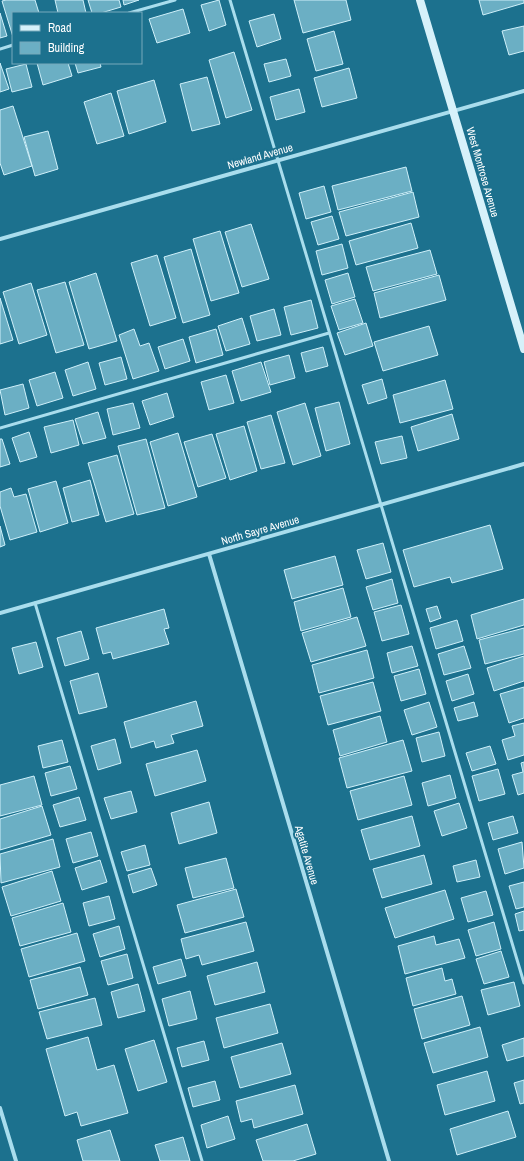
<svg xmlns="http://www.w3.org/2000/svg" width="524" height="1161" font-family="'Archivo Narrow',sans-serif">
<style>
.building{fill:#6bafc4;stroke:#cff0fa}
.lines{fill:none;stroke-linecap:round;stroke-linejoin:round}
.lane{stroke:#a9dded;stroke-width:3}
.street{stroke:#a9dded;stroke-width:4}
.secondary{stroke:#d6f1fa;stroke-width:8}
.labels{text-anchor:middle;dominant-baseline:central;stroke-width:4;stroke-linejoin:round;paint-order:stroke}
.street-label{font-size:11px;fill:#fff;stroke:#1c718e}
</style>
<rect width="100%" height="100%" fill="#1c718e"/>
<path class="building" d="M6,0H35L39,13H13V37L2,1Z
M55,0H83L86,13H58Z
M88,0H119L121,7L101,13H92Z
M123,0H139L124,5Z
M219,0L226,25L209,31L201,5Z
M294,0H346L351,20L303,33Z
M479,0H524V3L483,15Z
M183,9L190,33L157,43L149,19Z
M0,13L7,36L0,38Z
M274,14L281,39L257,47L249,21Z
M524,26V51L509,55L502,31Z
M334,31L343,64L316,71L307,39Z
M234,52L252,110L226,118L209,60Z
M286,59L291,76L269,82L264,64Z
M0,63L9,89L0,92Z
M37,63H68L72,76L43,85Z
M75,63H100L101,67L78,73Z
M26,64L32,87L12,92L6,69Z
M349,68L357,98L322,107L314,78Z
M207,77L220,124L192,131L180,84Z
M154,80L166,122L129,134L117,91Z
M299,89L305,112L276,120L270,97Z
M111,93L124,136L97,144L84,102Z
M13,106L32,166L4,175L0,163V110Z
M48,131L58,169L35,176L24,137Z
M406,167L412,191L338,210L332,186Z
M324,186L331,212L306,219L299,193Z
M413,192L419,217L346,236L339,212Z
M332,216L339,239L318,245L311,222Z
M411,223L418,248L356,265L349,241Z
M251,224L269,279L242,287L225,232Z
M220,231L239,293L211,301L193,239Z
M342,244L348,268L322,275L316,251Z
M191,249L210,315L183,323L164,257Z
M430,250L437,274L373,291L366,267Z
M157,255L176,318L150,326L131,263Z
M96,273L117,341L89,349L69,282Z
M348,273L355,297L332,304L325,280Z
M439,275L446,300L380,318L374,293Z
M65,282L84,345L56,353L37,290Z
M31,283L47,335L19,344L3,292Z
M0,298L13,340L0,344Z
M355,299L363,323L339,330L331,306Z
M311,300L318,328L291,335L284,307Z
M274,309L281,335L257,341L250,316Z
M242,318L250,344L226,351L218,326Z
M366,323L373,346L345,355L337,333Z
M429,326L438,355L383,371L374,342Z
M134,329L140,346L149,343L159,371L133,379L119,335Z
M216,329L223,355L196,363L189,337Z
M183,339L190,361L165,369L158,347Z
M323,347L328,366L306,372L301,353Z
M289,355L295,378L270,385L264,362Z
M121,357L127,379L105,385L99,363Z
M88,362L96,389L73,396L65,370Z
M261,362L271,392L241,401L232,371Z
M55,372L63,398L37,406L29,380Z
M226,375L234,403L209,410L201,382Z
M382,379L387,398L368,404L362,385Z
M445,380L453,409L400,423L393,395Z
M23,384L29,408L5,415L0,390Z
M167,393L174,417L150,425L142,401Z
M339,402L350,444L326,451L315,408Z
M133,403L140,428L113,435L107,409Z
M305,403L321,456L293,465L277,412Z
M98,412L106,438L83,444L75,419Z
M452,414L459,439L418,451L411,427Z
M271,415L285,463L261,469L247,422Z
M73,420L79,445L51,453L44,427Z
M244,426L257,471L230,480L216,434Z
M29,432L37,457L20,462L12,438Z
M178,433L197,497L168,506L150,442Z
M212,434L226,478L198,487L184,442Z
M402,436L407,458L381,464L375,442Z
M0,439H2L10,464L0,467Z
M146,439L165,508L137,515L118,446Z
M117,455L134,514L106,522L88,463Z
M90,480L99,515L72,522L63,488Z
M56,481L68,523L40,532L28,489Z
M11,488L14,497L26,494L37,532L10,540L0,506V492Z
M490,525L503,569L452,583L450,577L414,587L403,550Z
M0,526L5,545L0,547Z
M383,543L391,572L366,579L357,550Z
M335,556L343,585L292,599L284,570Z
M392,579L398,603L373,610L366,587Z
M343,588L351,617L301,631L294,602Z
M524,599V625L477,639L471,615Z
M401,605L409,634L382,641L374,612Z
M437,606L441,618L430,622L426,609Z
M164,609L169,628L164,629L169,644L113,659L111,652L103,654L96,628Z
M357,617L366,646L311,662L302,633Z
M457,620L463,641L436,649L430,628Z
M524,628V654L485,664L479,640Z
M81,631L89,659L65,666L57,638Z
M36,642L43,667L19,674L12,648Z
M412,646L418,666L392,673L387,653Z
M464,646L471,668L444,675L438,654Z
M367,650L374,678L319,693L312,665Z
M524,656V681L494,691L487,668Z
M419,669L426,694L401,701L394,676Z
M98,673L107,707L79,714L70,681Z
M468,674L474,694L452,701L446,681Z
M373,682L381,711L328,725L320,696Z
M524,687V718L509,723L500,694Z
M196,701L203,726L171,735L174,743L156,748L154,741L131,748L124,722Z
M429,702L437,727L412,735L404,710Z
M474,702L478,716L458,721L454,708Z
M380,716L387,742L340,756L333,730Z
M524,723V755L508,760L502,740L515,736L512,726Z
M439,732L445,756L422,762L416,738Z
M115,739L121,763L98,770L91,746Z
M62,740L68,762L43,768L38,746Z
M403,740L412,771L347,788L339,758Z
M490,746L496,764L472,771L466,753Z
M197,750L206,781L155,796L146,764Z
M524,762V793L518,795L512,775L523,772L521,763Z
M70,766L77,789L51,796L45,773Z
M498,769L505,794L479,801L472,776Z
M450,775L456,798L428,806L422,783Z
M34,776L42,805L0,816V785Z
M404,776L412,805L358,820L350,791Z
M131,791L137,812L111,819L104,798Z
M79,797L86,820L60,827L53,805Z
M209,802L217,833L179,844L171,813Z
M459,803L467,828L442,836L434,811Z
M42,806L51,835L0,850V819Z
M412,816L420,846L370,860L361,830Z
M513,816L518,833L493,840L488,823Z
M91,832L98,856L73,863L66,839Z
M53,839L60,867L1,883L0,854Z
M522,842L524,868L505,874L498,849Z
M145,845L150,865L127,871L121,852Z
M424,855L432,884L382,898L373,869Z
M226,858L234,888L193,898L185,868Z
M100,860L107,882L82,890L75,868Z
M476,860L480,877L457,882L453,866Z
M151,868L157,885L133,893L128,875Z
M52,871L61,901L11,916L2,887Z
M524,882V907L516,909L509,886Z
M236,889L244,917L185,933L177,905Z
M445,890L454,919L395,938L385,908Z
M486,891L493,915L468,922L461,898Z
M109,896L115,919L89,926L83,903Z
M63,903L71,932L20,946L12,918Z
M524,911V930L519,931L515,914Z
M246,922L254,951L202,965L199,955L186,959L181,939Z
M494,922L501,949L476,956L468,930Z
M119,926L125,949L100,957L93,934Z
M77,933L85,961L29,977L21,949Z
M434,936L436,945L459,939L465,958L405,974L398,946Z
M501,951L509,977L484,984L476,959Z
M127,954L133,978L108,985L101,961Z
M181,959L186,976L158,984L153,967Z
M257,962L265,992L215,1005L207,976Z
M80,967L88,995L38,1009L30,980Z
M442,968L445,981L452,979L456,994L413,1006L406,978Z
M514,982L520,1006L488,1015L481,990Z
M138,984L145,1011L118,1018L111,992Z
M190,991L197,1019L169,1026L162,999Z
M462,996L470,1025L422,1039L414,1009Z
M95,998L102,1025L47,1039L39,1012Z
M270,1004L278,1033L224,1048L216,1018Z
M480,1027L488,1057L433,1073L424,1043Z
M88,1037L97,1070L114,1065L128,1113L81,1126L77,1112L65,1116L46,1049Z
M524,1038V1056L507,1061L502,1045Z
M154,1040L167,1082L138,1091L125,1049Z
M204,1041L209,1060L182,1067L177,1048Z
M282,1043L291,1074L240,1088L231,1057Z
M487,1071L495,1101L445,1115L437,1085Z
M524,1080V1103L520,1104L514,1083Z
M215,1081L220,1100L193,1107L188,1088Z
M295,1085L303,1114L254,1128L252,1119L241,1122L236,1101Z
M508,1111L516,1137L457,1155L450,1129Z
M228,1116L235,1139L207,1148L201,1125Z
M307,1124L316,1154L293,1161H263L256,1140Z
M110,1130L120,1161H83L77,1140Z
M183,1137L190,1161H160L155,1145Z"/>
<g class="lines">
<path class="lane" d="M230,0L524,983
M129,13L175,0
M0,49L13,45
M0,428L329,333
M35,603L202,1161"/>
<path class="street" d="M0,239L524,91
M209,554L389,1161
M0,613L524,464
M0,1108L16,1161"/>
<path class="secondary" d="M420,0L524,349"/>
</g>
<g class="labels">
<g class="street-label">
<text transform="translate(260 156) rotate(-16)">Newland Avenue</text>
<text transform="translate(483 172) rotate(74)">West Montrose Avenue</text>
<text transform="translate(260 530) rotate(-16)">North Sayre Avenue</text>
<text transform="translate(307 855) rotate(74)">Agatite Avenue</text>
</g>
</g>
<rect x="12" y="12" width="130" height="52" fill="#1c718e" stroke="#77aabb"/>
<rect x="20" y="25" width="20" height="6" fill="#d6f1fa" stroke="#77aabb"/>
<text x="48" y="32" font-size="12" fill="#ffffff">Road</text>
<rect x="20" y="42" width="20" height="12" fill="#6bafc4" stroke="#77aabb"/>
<text x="48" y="52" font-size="12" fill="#ffffff">Building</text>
</svg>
